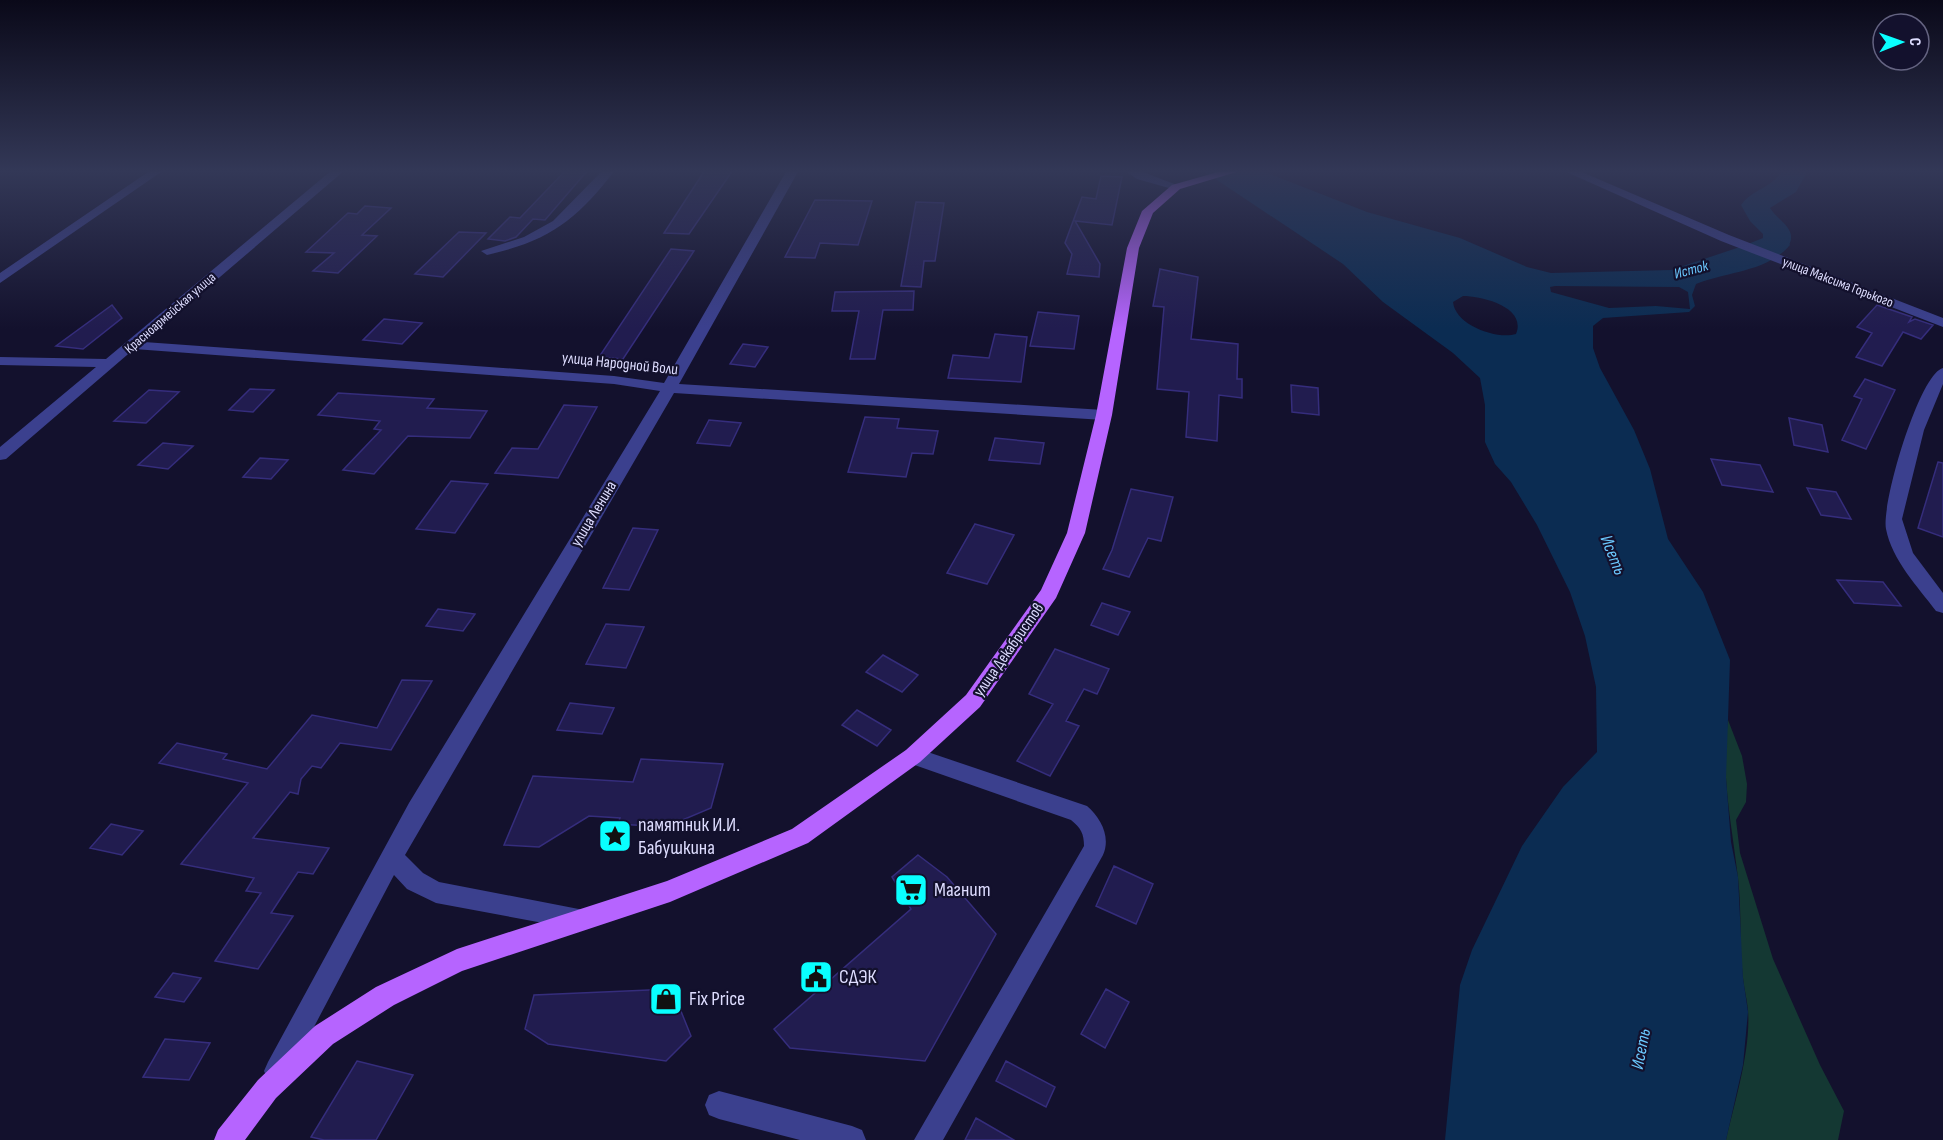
<svg xmlns="http://www.w3.org/2000/svg" width="1943" height="1140" font-family="'Sofia Sans Condensed',sans-serif">
<style>
.green{fill:#143833}
.water{fill:#0b2c52;fill-rule:evenodd}
.lines{fill:none;stroke-linecap:round;stroke-linejoin:round}
.river{fill:#0b2c52;fill-rule:evenodd}
.building{fill:#211c4f;stroke:#352d7c;stroke-width:1.5}
.minor{fill:#3b408e;fill-rule:evenodd}
.major{fill:#b664ff;fill-rule:evenodd}
.labels{text-anchor:middle;dominant-baseline:central;stroke-width:4.5;stroke-linejoin:round;paint-order:stroke}
.far-street-label{font-size:14px;fill:#deddff;stroke:#13112d}
.far-water-label{font-size:15px;font-style:italic;fill:#6bc9ff;stroke:#13112d}
.street-label{font-size:16px;fill:#deddff;stroke:#13112d}
.water-label{font-size:18px;font-style:italic;fill:#6bc9ff;stroke:#13112d}
.near-poi-label{font-size:20px;fill:#deddff;stroke:#13112d;text-anchor:start}
</style>
<rect width="100%" height="100%" fill="#13112d"/>
<path class="green" d="M1728,720L1742,756L1747,784L1746,802L1736,820L1740,853L1773,959L1820,1065L1844,1111L1838,1140H1726C1735,1101 1751,1050 1748,1010C1747,999 1744,989 1743,978C1739,945 1742,912 1738,878C1732,825 1720,773 1728,720Z"/>
<path class="water" d="M1202,170H1260L1367,212L1460,238L1527,267L1551,273L1671,270L1761,240L1771,233L1784,234L1790,245C1767,272 1728,271 1696,284L1692,295L1695,306L1689,312L1603,318L1593,326V348L1600,368L1634,430L1650,469L1668,539L1703,592L1730,660L1726,778L1731,842L1738,877L1743,978L1748,1012L1743,1065L1726,1140H1445L1460,985L1472,950L1522,846L1563,787L1597,752L1596,687L1585,636L1570,592L1537,525L1511,482L1495,464L1485,442V405L1480,378L1453,353L1383,302L1343,264ZM1555,286L1679,287L1688,292L1690,309L1656,306L1609,308L1551,292L1550,287ZM1463,296C1482,296 1527,307 1516,334C1497,340 1455,325 1453,302Z"/>
<g class="lines">
<path class="river" d="M1782,170H1808L1796,192L1770,208C1779,222 1800,230 1787,248C1768,257 1745,272 1723,266L1719,260L1723,254L1763,238V234L1750,221L1741,205C1752,189 1773,188 1782,170Z"/>
</g>
<path class="building" d="M566,170H588L545,220L533,219L516,237L505,241L488,239L510,217L520,218Z
M705,170H733L689,234L664,233Z
M1101,176L1122,177L1112,225L1075,221L1100,264L1099,277L1067,274L1072,254L1065,243L1082,197L1096,199Z
M815,200L872,201L858,245L820,243L815,258L785,257Z
M916,202L944,203L935,261H924L921,287L901,286Z
M365,206L391,208L362,235L377,236L338,273L313,271L334,253L306,252L348,213L357,214Z
M459,232L486,233L443,277L415,274Z
M671,249L694,251L623,359L599,357Z
M1160,269L1198,277L1191,339L1238,344L1237,379H1242V398L1219,395L1217,441L1186,437L1189,392L1157,389L1164,307L1153,306Z
M914,291L913,310H883L875,359H850L859,311H832L835,292Z
M112,305L122,318L83,349L56,346Z
M1877,305L1912,317L1909,322L1915,319L1933,325L1921,339L1903,332L1882,366L1856,357L1872,333L1857,327Z
M1038,312L1079,316L1074,349L1030,346Z
M384,319L422,323L402,344L363,340Z
M995,334L1027,337L1021,382L948,378L953,355L989,358Z
M743,344L768,347L755,367L730,364Z
M1865,379L1895,390L1866,449L1842,440L1862,399L1854,396Z
M1291,385L1318,388L1319,415L1292,412Z
M250,389L274,390L253,412L229,410Z
M149,390L179,392L146,423L114,421Z
M338,393L434,399L427,408L487,411L470,438L408,436L374,474L343,470L381,430L374,429L380,421L318,415Z
M564,405L597,407L558,478L495,473L512,448L538,449Z
M865,417L899,419L897,428L938,431L933,454L912,453L906,477L848,472Z
M1789,418L1822,425L1828,452L1794,445Z
M709,420L741,423L730,446L697,443Z
M995,438L1044,443L1040,464L989,460Z
M163,443L193,446L168,469L138,465Z
M260,458L288,460L271,479L243,477Z
M1711,459L1760,465L1773,492L1722,485Z
M1938,462L1943,463V537L1918,528Z
M451,481L488,484L455,533L416,529Z
M1807,488L1836,492L1851,519L1821,515Z
M1131,489L1173,497L1161,541L1148,538L1129,577L1103,569L1112,550Z
M975,524L1014,535L987,584L947,573Z
M633,528L658,530L629,590L603,588Z
M1837,580L1883,582L1901,606L1854,603Z
M1102,603L1130,612L1118,635L1091,625Z
M438,609L475,614L463,631L426,626Z
M606,624L644,627L626,668L586,664Z
M1055,649L1109,669L1097,694L1084,689L1066,721L1079,726L1050,776L1017,761L1053,704L1029,694Z
M883,655L918,675L902,692L866,672Z
M402,680L432,681L391,750L340,743L321,768L312,766L301,779L298,794L290,792L253,838L329,848L313,874L298,872L271,913L293,916L258,969L215,961L261,893L246,891L254,878L181,864L248,783L159,763L177,743L227,754L223,759L267,769L312,715L377,728Z
M570,703L614,708L602,734L557,730Z
M857,710L891,730L877,746L842,725Z
M641,759L723,764L711,808L666,827L618,824L620,818L589,816L539,847L504,845L533,776L633,782Z
M111,824L143,831L122,855L90,848Z
M918,855L947,877L996,934L925,1061L790,1048L774,1029L911,909L892,877Z
M1114,866L1153,884L1136,924L1096,906Z
M173,973L201,978L184,1002L155,997Z
M672,989L691,1036L666,1061L548,1044L525,1029L534,995Z
M1106,989L1129,1002L1105,1048L1081,1034Z
M165,1039L210,1043L189,1080L143,1077Z
M357,1061L413,1075L376,1140H324L311,1137Z
M1006,1061L1055,1087L1046,1107L996,1081Z
M976,1118L1014,1140H965Z"/>
<g class="lines">
<path class="minor" d="M151,170H164L0,283V273Z
M332,170H345L144,342L614,376L664,383L787,170H799L679,384L1104,410L1112,415L1104,420L674,393L405,855L423,873L439,882L589,911L593,919L589,927L581,930L436,903L407,889L394,875L286,1080L277,1084L268,1080L264,1071L268,1062L409,803L660,391L614,384L134,349L6,459L0,460V447L96,367L0,365V357L106,359Z
M603,170H615C577,220 549,241 487,255L481,251L524,237L553,221Z
M1124,170H1138L1182,187L1176,190L1137,179Z
M1562,170H1577L1729,235L1943,318V327L1721,241Z
M1943,368V384L1924,430L1902,519L1913,553L1943,593V613L1936,611C1918,587 1892,560 1886,529C1881,505 1919,374 1943,368Z
M913,747L1087,806C1101,818 1111,837 1103,855L943,1140H914L1084,846C1084,834 1081,828 1071,820L906,762L902,756L906,750Z
M719,1091L852,1126L862,1130L866,1140H800L719,1119L709,1115L705,1105L709,1095Z"/>
<path class="major" d="M1225,170H1243L1180,189L1153,213L1139,248L1112,415L1085,533L1056,598L980,707L920,762L808,843L670,902L462,971L394,1005L333,1044L276,1098L245,1140H214L218,1130L258,1080L315,1026L376,987L457,949L667,881L792,829L906,750L966,695L1041,590L1067,533L1096,415L1127,248L1142,211L1172,185Z"/>
</g>
<linearGradient id="sky" x2="0" y2="1"><stop stop-color="#0a0919"/><stop offset="0.52" stop-color="#333857"/><stop offset="1" stop-color="#333857" stop-opacity="0"/></linearGradient>
<rect width="1943" height="329" fill="url(#sky)"/>
<defs>
<symbol id="sight-square" viewBox="-11 -11 22 22"><rect x="-9" y="-9" width="18" height="18" rx="4" fill="#09ffff" stroke="#13112d"/><path d="M0-6L1.8-2.2L6-1.7L2.9 1.2L3.7 5.4L0 3.3L-3.7 5.4L-2.9 1.2L-6-1.7L-1.8-2.2Z" fill="#111"/></symbol>
<symbol id="supermarket-square" viewBox="-11 -11 22 22"><rect x="-9" y="-9" width="18" height="18" rx="4" fill="#09ffff" stroke="#13112d"/><path d="M-6-5.5h2.5l.6 2H6L4.5 2H-2.5L-4.4-4H-6ZM-1.5 3.2a1.3 1.3 0 1 0 .1 0ZM3 3.2a1.3 1.3 0 1 0 .1 0Z" fill="#111"/></symbol>
<symbol id="civic-square" viewBox="-11 -11 22 22"><rect x="-9" y="-9" width="18" height="18" rx="4" fill="#09ffff" stroke="#13112d"/><path d="M-.6-6.5H3V-4.5H.6V-3L4-1V1h2V6H-6V1h2V-1L-.6-3ZM-1.2 2.5V6h2.4V2.5Z" fill="#111"/></symbol>
<symbol id="shop-square" viewBox="-11 -11 22 22"><rect x="-9" y="-9" width="18" height="18" rx="4" fill="#09ffff" stroke="#13112d"/><path d="M-5-2.5h2.3a2.7 3.5 0 0 1 5.4 0H5L5.5 6h-11ZM-1.5-2.5h3a1.5 2.3 0 0 0-3 0Z" fill="#111"/></symbol>
</defs>
<g fill-rule="evenodd">
<use href="#sight-square" x="596" y="817" width="38" height="38"/>
<use href="#supermarket-square" x="892" y="871" width="38" height="38"/>
<use href="#civic-square" x="797" y="958" width="38" height="38"/>
<use href="#shop-square" x="647" y="980" width="38" height="38"/>
</g>
<g class="labels">
<g class="far-street-label">
<text transform="translate(1838 282) rotate(21)">улица Максима Горького</text>
<text transform="translate(170 313) rotate(-41)">Красноармейская улица</text>
</g>
<g class="far-water-label">
<text transform="translate(1691 270) rotate(-15)">Исток</text>
</g>
<g class="street-label">
<text transform="translate(620 364) rotate(6)">улица Народной Воли</text>
<text transform="translate(594 514) rotate(-59)">улица Ленина</text>
<text transform="translate(1009 650) rotate(-55)">улица Декабристов</text>
</g>
<g class="water-label">
<text transform="translate(1613 555) rotate(68)">Исеть</text>
<text transform="translate(1641 1049) rotate(-79)">Исеть</text>
</g>
<g class="near-poi-label">
<text x="638" y="825">памятник И.И.<tspan x="638" dy="23">Бабушкина</tspan></text>
<text x="934" y="890">Магнит</text>
<text x="839" y="977">СДЭК</text>
<text x="689" y="999">Fix Price</text>
</g>
</g>
<g transform="translate(1901 42) rotate(89)"><circle r="28" fill="#13112d" stroke="#646381" stroke-width="1.5"/>
<path d="M0-4.5L10 22L0 15L-10 22Z" fill="#09ffff"/>
<text y="-9" font-size="16" font-weight="bold" text-anchor="middle" fill="#deddff">С</text>
</g>
</svg>
